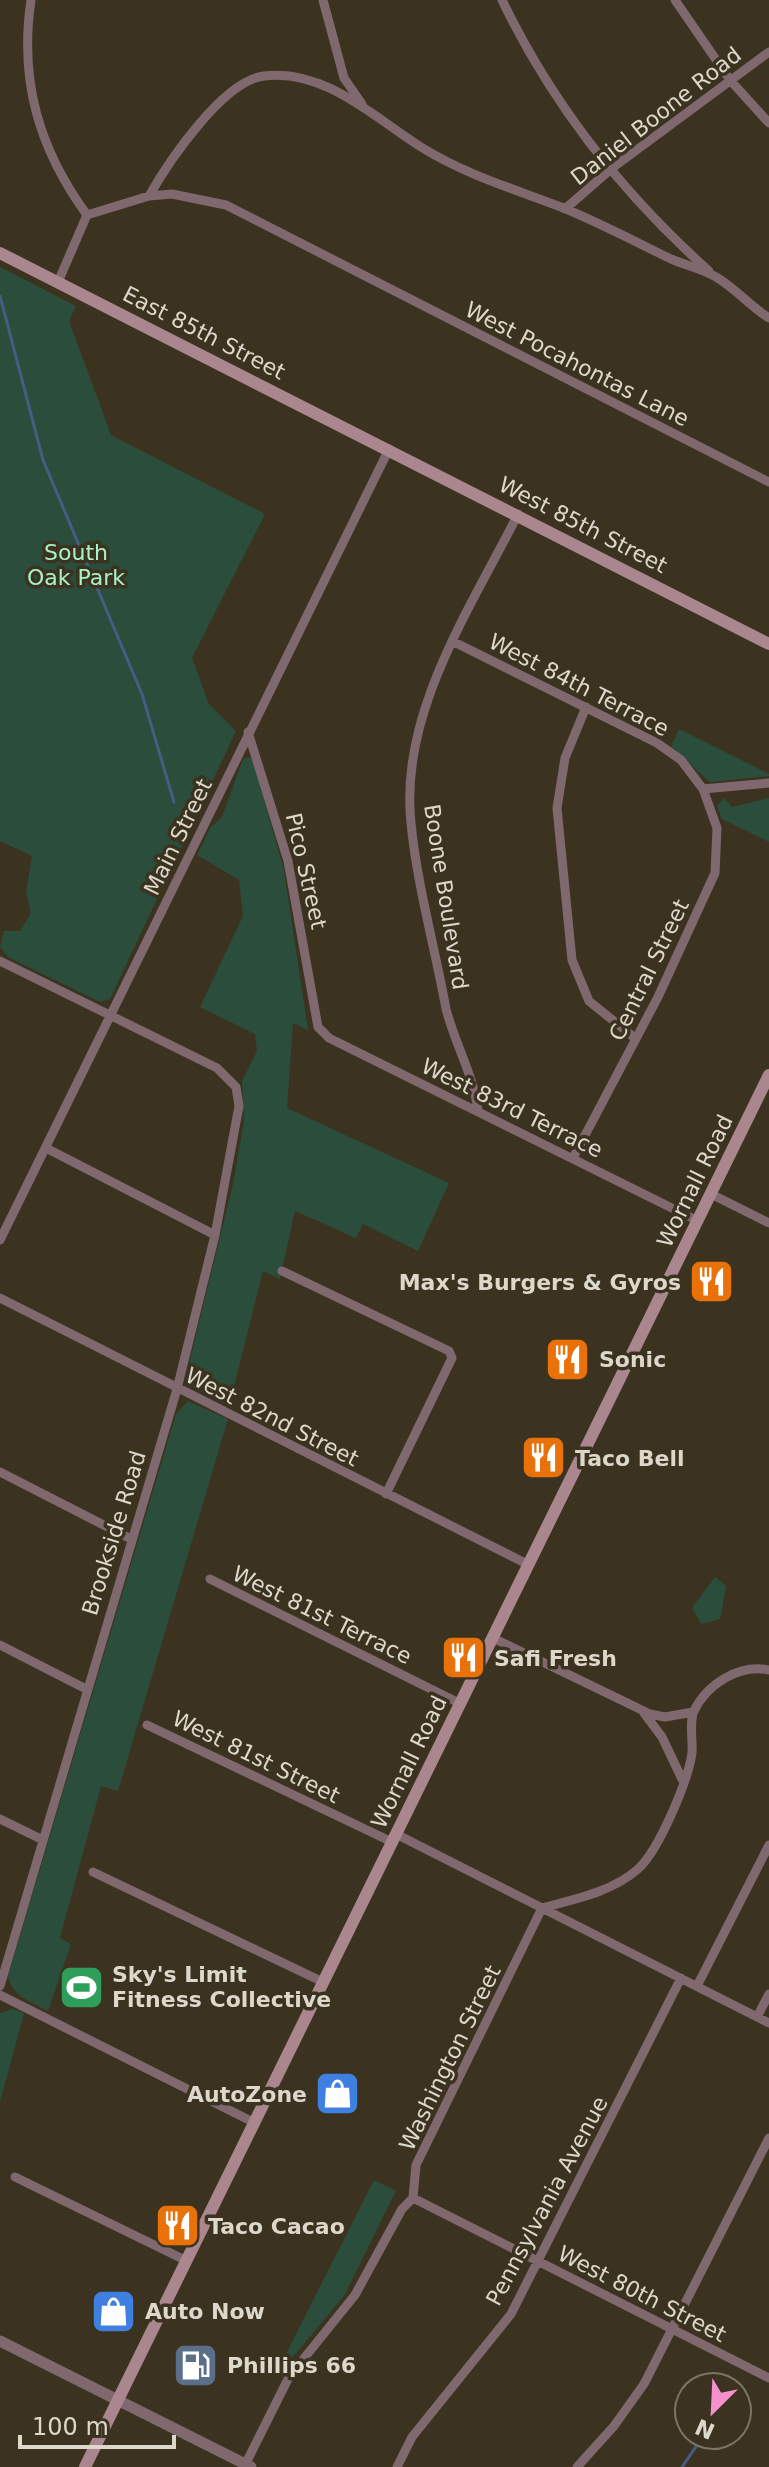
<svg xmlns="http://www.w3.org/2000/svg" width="769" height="2467" font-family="'DejaVu Sans',sans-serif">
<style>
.green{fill:#2b4d3b}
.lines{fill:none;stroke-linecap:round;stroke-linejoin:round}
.stream{stroke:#465d83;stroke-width:3}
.minor{stroke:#80696e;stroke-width:9}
.tertiary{stroke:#80696e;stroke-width:11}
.secondary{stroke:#aa868e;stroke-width:12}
.labels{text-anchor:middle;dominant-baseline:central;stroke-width:7;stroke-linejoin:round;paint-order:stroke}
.street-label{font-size:22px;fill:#ddd8cc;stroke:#3b331f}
.park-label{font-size:22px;fill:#a6f3c8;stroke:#3b331f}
.poi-label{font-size:22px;font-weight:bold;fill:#ddd8cc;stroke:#3b331f;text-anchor:start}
</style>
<rect width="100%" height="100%" fill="#3b331f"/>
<path class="green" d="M0,267L76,306L69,321L111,435L265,514L192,658L209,704L236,731L110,999L100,1002L8,957L0,947L4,931H20L31,913L26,892L32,856L0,841Z
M679,729L769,774V776L710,782L671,747Z
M249,757L253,760L284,870L308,1030L293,1023L287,1108L449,1183L418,1251L363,1224L356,1238L295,1211L280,1279L263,1271L229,1406L193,1388L187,1372L233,1184L244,1121L242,1081L257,1051L255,1034L200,1007L243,916L239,880L197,855L210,828L222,817L243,759Z
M724,798L732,807L769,798V842L722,819L717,806Z
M188,1401L228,1419L118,1791L101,1786L60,1938L71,1944L48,2011C31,2002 12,1996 8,1976L176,1414Z
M715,1577L726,1586L721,1615L720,1619L701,1624L692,1608Z
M13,2009L24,2013L0,2102V2013Z
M374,2180L396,2191L344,2296L292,2358L286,2354Z"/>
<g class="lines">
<path class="stream" d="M0,296L43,460L142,694L174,802
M682,2467L704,2435"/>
<path class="minor" d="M31,0C19,81 39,149 87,215
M323,0L344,78L362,104
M502,0C552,104 624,195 709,271
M675,0L730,80L769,123
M149,196L172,194L226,205L769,482
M565,209L611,169L769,52
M58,282L87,215L149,196C169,161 223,81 264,76C324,68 375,118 421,147C464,174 514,189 561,207C598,222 634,241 671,259C685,265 703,269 716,277C735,288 750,306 769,318
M454,642L657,743L681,760L703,789L769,783
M586,707L565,758L557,808L572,960L589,1001L636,1039
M248,732L288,861L318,1027L329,1038L698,1221
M0,961L217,1068L236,1087L239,1106L215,1235L177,1389L0,1986
M478,1111C474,1076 455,1044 446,1009C435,948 417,885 411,823C399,713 471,608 518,514
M46,1148L215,1235
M573,1158L658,997L715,873L717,828L703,789
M711,1194L769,1223
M0,1240L389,449
M282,1271L449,1351L452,1358L386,1494
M0,1298L529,1565
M0,1472L131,1539
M210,1579L461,1704
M493,1638L650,1714L665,1717L693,1712
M0,1645L86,1689
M644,1713L662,1737L682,1779
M147,1725L392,1842
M0,1819L43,1840
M396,1834L769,2023
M93,1872L323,1982
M697,1986L769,1845
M0,1995L255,2123
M757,2017L769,1994
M15,2177L187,2261
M413,2198L769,2378
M244,2467L289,2377L355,2295L402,2209L413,2198L416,2165L542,1908C575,1899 612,1892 638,1869C659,1850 688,1781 692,1753C693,1742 689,1721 694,1711C707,1684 739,1664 769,1670
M397,2467L412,2437L511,2314L681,1978
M577,2467L614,2426L644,2384L769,2138"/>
<path class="tertiary" d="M0,2341L251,2467"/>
<path class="secondary" d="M0,253L769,644
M85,2467L769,1075"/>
</g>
<defs>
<symbol id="restaurant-square" viewBox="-11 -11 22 22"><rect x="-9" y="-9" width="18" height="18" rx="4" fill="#e8710a" stroke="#3b331f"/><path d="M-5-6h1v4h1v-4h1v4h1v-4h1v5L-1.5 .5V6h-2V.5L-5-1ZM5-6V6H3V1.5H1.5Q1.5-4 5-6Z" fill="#fff"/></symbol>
<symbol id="stadium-square" viewBox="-11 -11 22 22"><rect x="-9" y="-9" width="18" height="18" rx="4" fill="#2e9e5b" stroke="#3b331f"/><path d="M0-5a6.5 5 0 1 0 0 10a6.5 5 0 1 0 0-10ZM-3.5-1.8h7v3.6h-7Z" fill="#fff"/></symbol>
<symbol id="shop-square" viewBox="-11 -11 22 22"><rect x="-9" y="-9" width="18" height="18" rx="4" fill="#3f7fe0" stroke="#3b331f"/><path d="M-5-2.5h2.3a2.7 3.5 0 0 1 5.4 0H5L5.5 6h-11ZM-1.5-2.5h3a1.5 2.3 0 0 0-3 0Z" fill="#fff"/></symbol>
<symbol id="fuel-square" viewBox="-11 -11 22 22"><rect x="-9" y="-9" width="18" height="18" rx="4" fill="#5c6f8a" stroke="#3b331f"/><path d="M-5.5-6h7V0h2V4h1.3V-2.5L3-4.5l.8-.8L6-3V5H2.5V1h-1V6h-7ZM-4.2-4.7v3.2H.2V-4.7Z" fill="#fff"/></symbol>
</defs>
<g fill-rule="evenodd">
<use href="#restaurant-square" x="686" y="1256" width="51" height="51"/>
<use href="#restaurant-square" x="542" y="1334" width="51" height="51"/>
<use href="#restaurant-square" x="518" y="1432" width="51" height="51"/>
<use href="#restaurant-square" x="438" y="1632" width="51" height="51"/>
<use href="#stadium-square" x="56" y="1962" width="51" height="51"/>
<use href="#shop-square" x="312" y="2068" width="51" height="51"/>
<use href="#restaurant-square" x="152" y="2200" width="51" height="51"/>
<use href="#shop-square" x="88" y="2286" width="51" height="51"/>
<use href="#fuel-square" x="170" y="2340" width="51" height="51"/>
</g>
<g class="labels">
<g class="street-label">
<text transform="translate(656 116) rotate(-38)">Daniel Boone Road</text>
<text transform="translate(204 333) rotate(27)">East 85th Street</text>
<text transform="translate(577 364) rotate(27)">West Pocahontas Lane</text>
<text transform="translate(583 525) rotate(27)">West 85th Street</text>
<text transform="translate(579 685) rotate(27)">West 84th Terrace</text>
<text transform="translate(178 837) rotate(-64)">Main Street</text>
<text transform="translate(306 871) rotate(77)">Pico Street</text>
<text transform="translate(446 897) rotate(81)">Boone Boulevard</text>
<text transform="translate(649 970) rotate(-64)">Central Street</text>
<text transform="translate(512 1108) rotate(26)">West 83rd Terrace</text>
<text transform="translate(695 1181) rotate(-64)">Wornall Road</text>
<text transform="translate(272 1417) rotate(27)">West 82nd Street</text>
<text transform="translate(114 1533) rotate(-73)">Brookside Road</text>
<text transform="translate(322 1615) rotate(26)">West 81st Terrace</text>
<text transform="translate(256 1757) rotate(26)">West 81st Street</text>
<text transform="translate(409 1762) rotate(-64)">Wornall Road</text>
<text transform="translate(450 2058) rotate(-64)">Washington Street</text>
<text transform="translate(547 2201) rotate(-62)">Pennsylvania Avenue</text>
<text transform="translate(642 2294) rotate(27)">West 80th Street</text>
</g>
<g class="park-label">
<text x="76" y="552">South<tspan x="76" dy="25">Oak Park</tspan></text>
</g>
<g class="poi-label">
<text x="681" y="1282" text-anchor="end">Max's Burgers &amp; Gyros</text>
<text x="599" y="1359">Sonic</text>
<text x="575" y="1458">Taco Bell</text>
<text x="494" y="1658">Safi Fresh</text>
<text x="112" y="1974">Sky's Limit<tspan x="112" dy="25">Fitness Collective</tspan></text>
<text x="307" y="2094" text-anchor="end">AutoZone</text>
<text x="208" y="2226">Taco Cacao</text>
<text x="145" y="2311">Auto Now</text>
<text x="227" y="2365">Phillips 66</text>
</g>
</g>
<g transform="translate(713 2411) rotate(204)"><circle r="38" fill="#3b331f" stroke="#7c7564" stroke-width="2"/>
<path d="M0-6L14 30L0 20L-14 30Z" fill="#f790cf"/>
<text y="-12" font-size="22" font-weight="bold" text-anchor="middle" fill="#ddd8cc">N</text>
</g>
<path d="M20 2435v12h154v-12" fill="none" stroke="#ddd8cc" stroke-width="4"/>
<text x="32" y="2435" font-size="24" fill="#ddd8cc" stroke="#3b331f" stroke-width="6" paint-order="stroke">100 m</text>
</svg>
